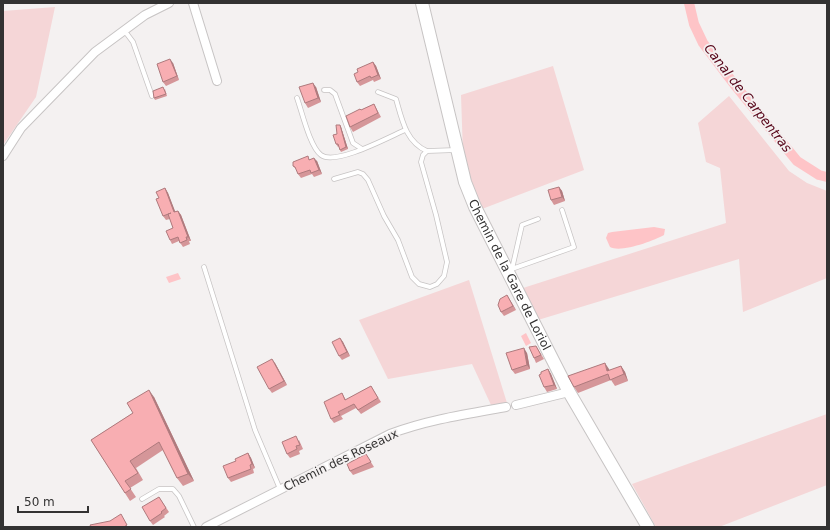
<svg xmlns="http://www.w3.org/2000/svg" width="830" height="530" font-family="'DejaVu Sans',sans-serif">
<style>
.green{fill:#f5d6d7}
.water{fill:#fec4c7}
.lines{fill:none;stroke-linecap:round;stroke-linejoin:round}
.canal{stroke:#fec4c7;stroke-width:10}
.lane-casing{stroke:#c7c4c4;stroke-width:5.5}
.street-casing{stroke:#c7c4c4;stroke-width:10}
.secondary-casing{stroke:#c7c4c4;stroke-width:14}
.lane{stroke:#fff;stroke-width:4}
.street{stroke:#fff;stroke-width:8}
.secondary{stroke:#fff;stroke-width:12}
.wall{fill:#d59699}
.shaded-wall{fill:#ae7a7d}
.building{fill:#f8aeb2;stroke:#ae7a7d}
.labels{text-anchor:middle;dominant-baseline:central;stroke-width:3.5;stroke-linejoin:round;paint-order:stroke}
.street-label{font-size:12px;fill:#333232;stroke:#f4f1f1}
.water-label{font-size:13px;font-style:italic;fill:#560418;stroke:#f4f1f1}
</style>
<rect width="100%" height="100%" fill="#f4f1f1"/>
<path class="green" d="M55,7L36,97L3,145V11Z
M553,66L584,170L482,209L473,192L463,154L461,95Z
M729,96L789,171L807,183L827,191V278L743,312L739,259L538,320L523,288L726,223L720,168L706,162L698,123Z
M469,280L507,403L491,405L472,364L388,379L359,320Z
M827,414V485L719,527H656L632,484Z"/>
<path class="water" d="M654,227L665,229L664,235C653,241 621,253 610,247L606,238L608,233L612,232Z
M178,273L181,279L169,283L166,277Z
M526,333L531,343L526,346L521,336Z"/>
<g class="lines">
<path class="canal" d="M689,3L694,24L703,43L734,84L797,161L819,175L827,177"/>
<defs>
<path id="lane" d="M122,32L127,34L133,42L152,96
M324,90H330L335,94L353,143L362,149
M378,92L396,99C402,120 406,142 427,151
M297,98C302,112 310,147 321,155C335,166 389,137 405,130
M334,179L358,172L363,174L368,180L384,216L398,240L412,277L419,284L430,287L437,284L444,276L447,262L436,215L421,162L423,155L427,151L456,150
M204,267L255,430L280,489
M512,269L522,225L538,219
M509,270L574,247L562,210
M142,499L159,489H173L179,496L194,527"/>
<path id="street" d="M193,3L217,81
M3,156L21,128L95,52L145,15L169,3
M516,405L569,392
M206,527L390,434C427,420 467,414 506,407"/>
<g id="secondary">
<path id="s1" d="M422,3L465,182L475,207L569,392L648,527"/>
</g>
</defs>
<use href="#lane" class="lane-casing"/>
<use href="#street" class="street-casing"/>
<use href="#secondary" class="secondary-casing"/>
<use href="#lane" class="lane"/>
<use href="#street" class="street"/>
<use href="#secondary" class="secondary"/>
</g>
<path class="wall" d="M373,62L376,66L381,79L374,82L373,80L360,86L357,82L358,72Z
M173,63L179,80L166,86L163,82Z
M316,87L321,102L308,108L305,103Z
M165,89L167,96L155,100L154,98Z
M374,104L381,117L353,132L350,127L361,110Z
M340,125L341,127L348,149L341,152L340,150L339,146L338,147L336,144L337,134Z
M310,159L317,161L322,174L314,177L312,174L301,178L298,174L297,170L293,166Z
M559,187L562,191L565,201L554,205L551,200Z
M165,188L168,193L175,212L178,211L181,215L191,241H189L190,244L183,247L179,241L172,244L170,240L173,228L170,219L166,220L163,216L159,198Z
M507,295L516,310L504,316L501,312Z
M340,338L343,342L350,356L342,360L339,356Z
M536,346L544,359L536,363L534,358Z
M527,353L530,369L515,374L512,370Z
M275,363L287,385L272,393L269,389Z
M621,366L625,372L628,381L615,386L611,380L578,393L574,387L609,369V371Z
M548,369L551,374L557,389L547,392L544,387Z
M371,386L381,402L361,414L356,408L341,416L343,419L334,423L331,419L342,393L346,400Z
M154,397L194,481L183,486L177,478L163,450L136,468L143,480L130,488L136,497L130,501L91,440L133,413Z
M299,440L303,449L299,451L300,454L290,458L287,454Z
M248,453L251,458L255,468L253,469L254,473L231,482L228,478L236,461Z
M369,459L374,467L353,475L350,471Z
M159,497L169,512L164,516L165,517L153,525L150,521Z"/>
<path class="shaded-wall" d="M170,59L173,63L179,80L177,76Z
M373,62L376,66L381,79L378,75Z
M313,83L316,87L321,102L318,98Z
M340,125L341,127L348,149L346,147Z
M314,158L317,161L322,174L319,170Z
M559,187L562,191L565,201L562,197Z
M165,188L168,193L177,216L174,212Z
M178,211L181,215L191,241L188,237Z
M507,295L516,310L513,306Z
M340,338L343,342L350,356L347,352Z
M524,348L527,353L530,369L527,365Z
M272,359L275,363L287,385L284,381Z
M605,363L609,369L612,378L607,371Z
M621,366L625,372L628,381L624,374Z
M548,369L551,374L557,389L554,385Z
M149,390L154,397L194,481L188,474Z
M248,453L251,458L255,468L252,464Z"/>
<path class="building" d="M170,59L177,76L163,82L157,64Z
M373,62L378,75L371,78L370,76L357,82L354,74L358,72L357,69Z
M313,83L318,98L305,103L299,87Z
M163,87L166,94L154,98L153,91Z
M374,104L378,113L350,127L346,116L360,109L361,110Z
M336,125H340L346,147L340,150L338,144H336L333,135L337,134Z
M308,156L309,160L314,158L319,170L311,173L310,170L298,174L295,167L293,166V162Z
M559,187L562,197L551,200L548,190Z
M165,188L174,212L178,211L188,237H186L187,240L180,243L178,237L170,240L166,231L173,228L168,214L171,213L163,216L156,199L159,198L156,192Z
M507,295L513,306L501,312L498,305L500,299Z
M340,338L347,352L339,356L332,342Z
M536,346L541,355L534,358L529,347Z
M524,348L527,365L512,370L506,353Z
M272,359L284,381L269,389L257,367Z
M605,363L607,371L621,366L624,374L610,380L608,374L574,387L568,376Z
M548,369L554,385L544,387L539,375L541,374V372Z
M371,386L378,398L358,410L354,404L338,412L340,415L331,419L324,402L342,393L345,400Z
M149,390L188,474L177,478L159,442L130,461L138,473L125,481L131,489L125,493L91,440L133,413L127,403Z
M296,436L300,445L296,446L297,449L287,454L282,442Z
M248,453L252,464L250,465L251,469L228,478L223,466L236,461L235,459Z
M366,454L371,462L350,471L347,464Z
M159,497L166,508L161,512L162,513L150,521L142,507Z
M121,514L127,525L124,527H91L90,525L110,521Z"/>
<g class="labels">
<g class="street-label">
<text stroke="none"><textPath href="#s1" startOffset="287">Chemin de la Gare de Loriol</textPath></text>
<text transform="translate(341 460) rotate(-26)">Chemin des Roseaux</text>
</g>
<g class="water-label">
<text transform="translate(748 98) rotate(52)">Canal de Carpentras</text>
</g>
</g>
<rect width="830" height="530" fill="none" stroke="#333232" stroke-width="8"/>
<path d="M18 506v6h70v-6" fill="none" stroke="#333232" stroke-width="2"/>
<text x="24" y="506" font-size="12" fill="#333232" stroke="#f4f1f1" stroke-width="3" paint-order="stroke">50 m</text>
</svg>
